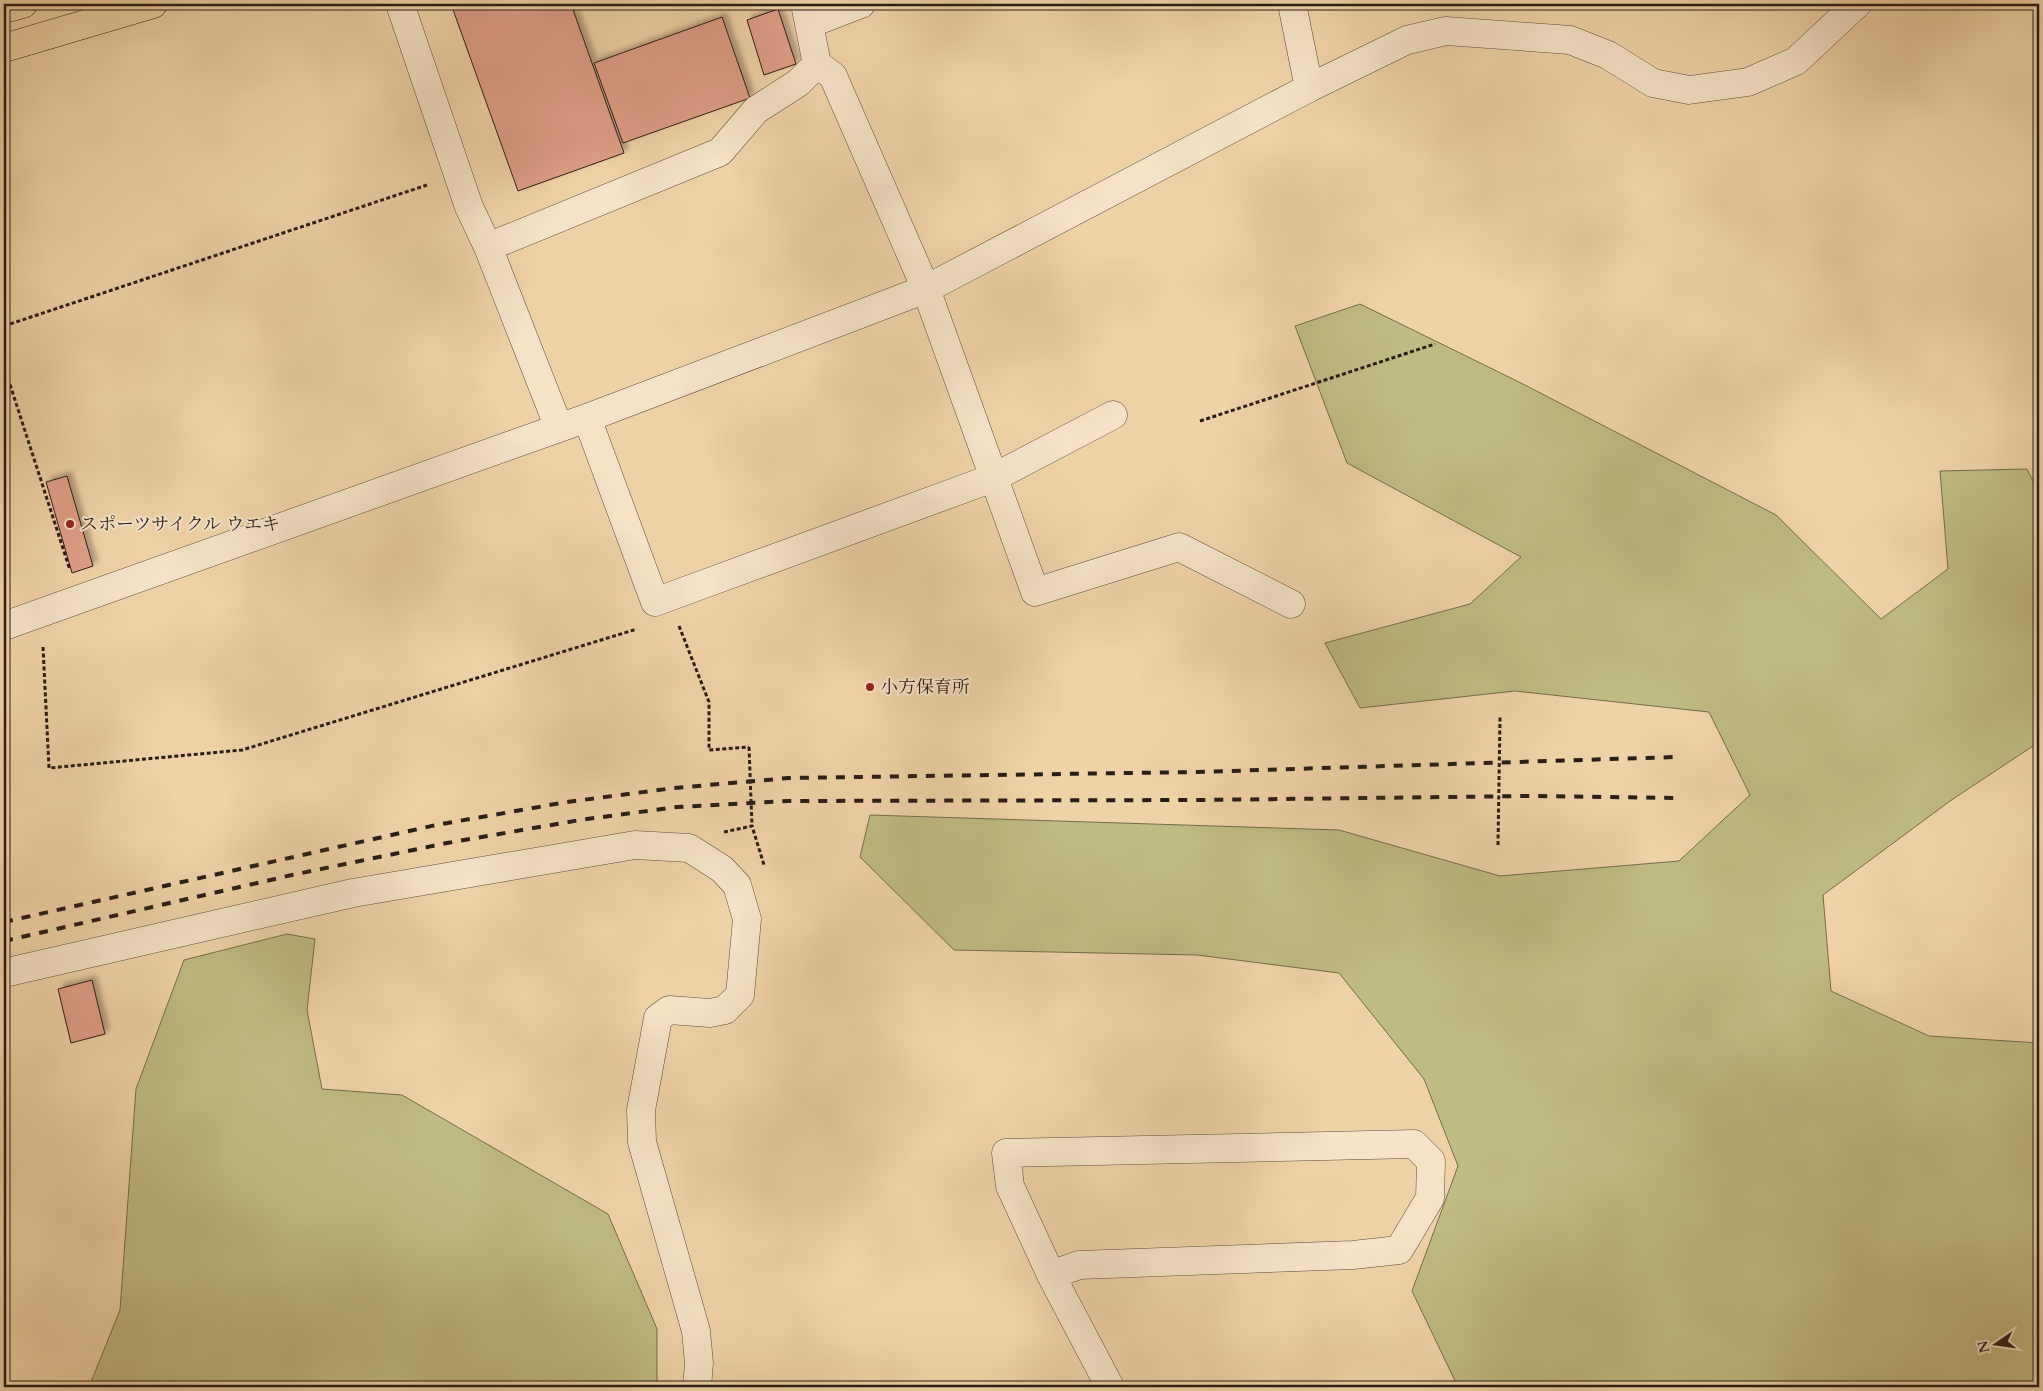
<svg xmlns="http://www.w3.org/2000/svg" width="2043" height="1391" font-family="Cardo,'Noto Serif JP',serif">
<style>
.green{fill:#c0ba84;stroke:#756b4d}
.building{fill:#de9e87;stroke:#2a1c16;filter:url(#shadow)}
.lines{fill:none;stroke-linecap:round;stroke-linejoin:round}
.minor-casing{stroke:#5c4a3b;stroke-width:29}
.highway-casing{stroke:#2a1c16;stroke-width:29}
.path{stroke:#2a1c16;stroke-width:3;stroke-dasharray:4 2.5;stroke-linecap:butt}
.minor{stroke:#f5e2c7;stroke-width:28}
.highway{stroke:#f0d2a9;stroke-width:28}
.rail{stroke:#2a1c16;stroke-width:4;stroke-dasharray:9 9;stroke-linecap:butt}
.path-bridge{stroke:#2a1c16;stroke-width:3;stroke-dasharray:4 2.5;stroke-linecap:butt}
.poi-dot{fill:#8f2418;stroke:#f5e2c7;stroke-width:2}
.labels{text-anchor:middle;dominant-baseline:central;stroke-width:4;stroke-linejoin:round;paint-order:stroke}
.poi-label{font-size:18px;fill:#2a1c16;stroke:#f5e2c7;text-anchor:start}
</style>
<defs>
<filter id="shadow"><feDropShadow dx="4.5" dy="-4.5" stdDeviation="2.5" flood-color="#0004"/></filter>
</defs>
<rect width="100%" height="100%" fill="#f0d2a9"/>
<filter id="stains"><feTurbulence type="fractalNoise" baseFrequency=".004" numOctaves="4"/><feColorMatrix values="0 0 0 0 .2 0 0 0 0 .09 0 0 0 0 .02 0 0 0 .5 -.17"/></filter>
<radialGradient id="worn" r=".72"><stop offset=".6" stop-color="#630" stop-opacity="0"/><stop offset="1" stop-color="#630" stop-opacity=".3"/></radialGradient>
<path class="green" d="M1360,304L1521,383L1776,515L1881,619L1948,569L1940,471L2027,469L2039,493V742L1950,801L1823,895L1831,991L1929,1036L2039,1043V1387H1458L1412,1291L1458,1166L1424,1079L1339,973L1197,955L954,950L860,857L870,815L1339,830L1500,876L1679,861L1750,795L1709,712L1515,691L1360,708L1325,643L1470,604L1521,557L1347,463L1295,326Z
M287,934L315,939L307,1010L322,1089L402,1095L608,1214L657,1329V1387H89L120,1310L136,1089L184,960Z"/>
<path class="building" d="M451,4H571L624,153L518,191Z
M778,9L796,64L764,75L747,20Z
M722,17L750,98L623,143L594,63Z
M67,476L93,566L72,573L46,482Z
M92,980L105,1034L71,1043L58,989Z"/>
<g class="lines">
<defs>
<path id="minor" d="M400,4L469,207L488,247L559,428
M805,4L817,64L833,76L926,289L1035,592L1179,547L1291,604
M1292,4L1309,88L1407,40L1446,31L1570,40L1608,55L1653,83L1689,90L1748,82L1796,61L1857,4
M809,24L861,4
M488,247L720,152L756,110L798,83L817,64
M587,418L655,602L993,478L1113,415
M4,626L587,418L926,289L1309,88
M4,973L353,893L635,845L689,848L722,869L737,885L747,919L740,995L725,1010L710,1013L669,1010L658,1018L641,1110L642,1142L696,1331L699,1363L697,1387
M1051,1275L1079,1265L1353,1255L1399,1250L1430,1198L1431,1161L1414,1144L1006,1153L1010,1186L1051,1275L1110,1387"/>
<path id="highway" d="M4,9L23,4
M4,48L153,4"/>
</defs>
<use href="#minor" class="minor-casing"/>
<use href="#highway" class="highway-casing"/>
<path class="path" d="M4,326L427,185
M4,366L70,570
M1200,421L1435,344
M679,626L709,702V750L749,747
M43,647L49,768L242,750L637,629
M724,832L752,826L764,865"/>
<use href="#minor" class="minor"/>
<use href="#highway" class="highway"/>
<path class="rail" d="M4,922L436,825L567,802L674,788L789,778L1197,772L1676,757
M4,941L292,875L447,843L580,820L677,807L788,801L1201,800L1530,796L1676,798"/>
<path class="path-bridge" d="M749,747L752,826
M1498,845L1500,717"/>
</g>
<g class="poi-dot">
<circle cx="70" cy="524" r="5"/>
<circle cx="870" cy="687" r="5"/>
</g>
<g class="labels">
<g class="poi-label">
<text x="80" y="524">スポーツサイクル ウエキ</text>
<text x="880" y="687">小方保育所</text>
</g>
</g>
<rect width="2043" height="1391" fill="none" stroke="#f0d2a9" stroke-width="20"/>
<rect x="5" y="5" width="2033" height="1381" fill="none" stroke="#2a1c16" stroke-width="2.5"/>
<rect x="10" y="10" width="2023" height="1371" fill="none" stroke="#2a1c16"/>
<g transform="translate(1996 1344) rotate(257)" stroke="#f5e2c7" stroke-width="4" paint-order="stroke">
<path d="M0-4L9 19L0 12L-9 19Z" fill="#2a1c16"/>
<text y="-8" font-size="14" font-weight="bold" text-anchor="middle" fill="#2a1c16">N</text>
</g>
<rect width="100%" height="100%" filter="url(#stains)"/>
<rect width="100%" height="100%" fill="url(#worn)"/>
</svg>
